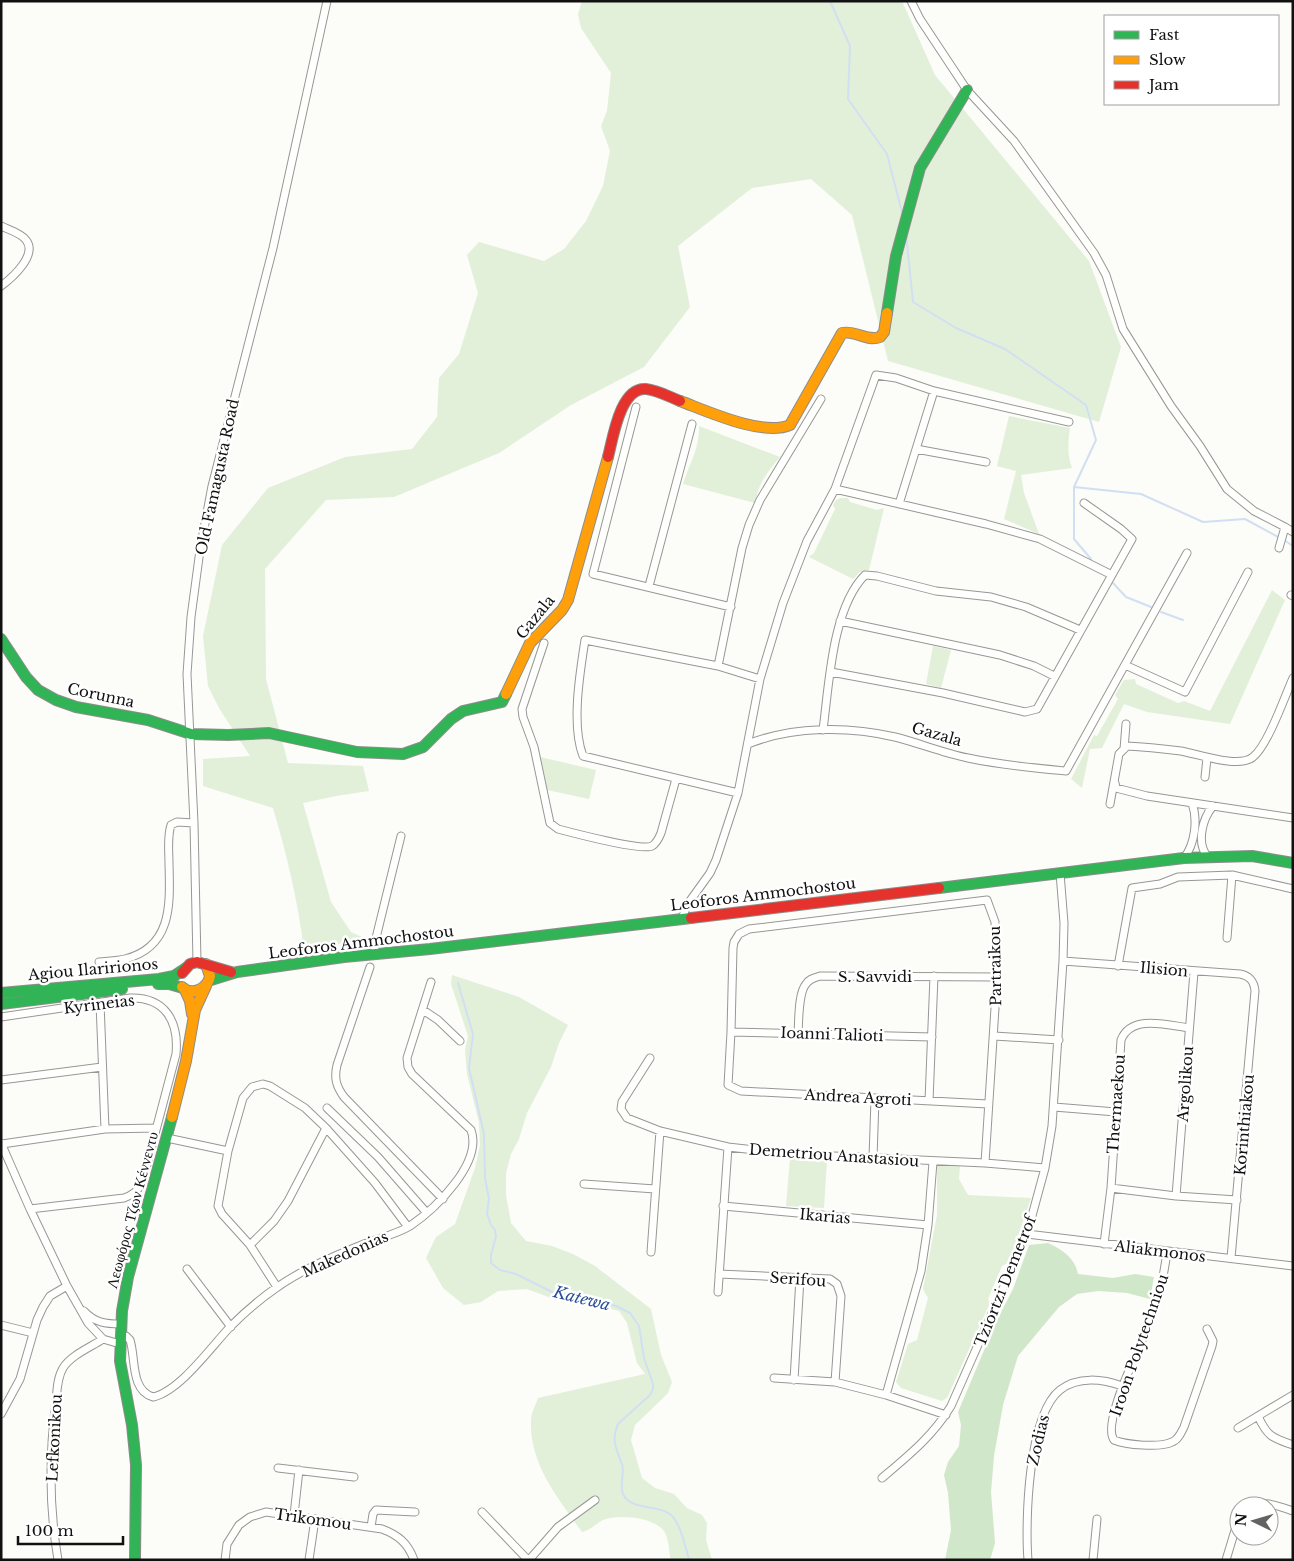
<svg xmlns="http://www.w3.org/2000/svg" width="1294" height="1561" font-family="'Libre Baskerville',serif">
<style>
.green{fill:#e2f0da}
.forest{fill:#d1e7c9}
.lines{fill:none;stroke-linecap:round;stroke-linejoin:round}
.stream{stroke:#d2dff2;stroke-width:2}
.street-casing{stroke:#979795;stroke-width:9}
.fast-casing{stroke:#8d8d8c;stroke-width:12}
.slow-casing{stroke:#8d8d8c;stroke-width:12}
.jam-casing{stroke:#8d8d8c;stroke-width:12}
.street{stroke:#fffffe;stroke-width:7}
.fast{stroke:#30b455;stroke-width:10}
.slow{stroke:#ff9f0a;stroke-width:10}
.jam{stroke:#e5322d;stroke-width:10}
.labels{text-anchor:middle;dominant-baseline:central;stroke-width:5;stroke-linejoin:round;paint-order:stroke}
.street-label{font-size:15px;fill:#111;stroke:#fff}
.water-label{font-size:16px;font-style:italic;fill:#274d96;stroke:#fff}
</style>
<rect width="100%" height="100%" fill="#fcfcf8"/>
<path class="green" d="M582,1H902L935,75L1089,261L1121,347L1099,422L888,361L852,215L811,179L752,188L678,246L690,307L644,367L571,405L499,453L394,497L326,500L265,569L266,679L288,763L363,766L369,791L336,796L303,803L331,902L351,932L366,939L304,950C298,902 287,855 273,808L203,786V759L250,756L219,708L208,686L203,636L222,545L268,488L345,457L412,449L437,417L439,378L459,354L478,293L467,255L479,242L544,261L564,249L586,221L603,186L610,151L601,126L607,111L611,73L581,28L578,14Z
M1009,416L1070,428C1068,443 1067,454 1072,468L1021,475L1024,493L1039,534L1004,519L1016,471L997,466Z
M699,426L780,457C767,473 759,482 755,503L683,484C689,464 700,448 699,426Z
M841,498H848L850,502L877,510L884,508L869,570L860,572L853,579L809,557L814,553L835,509L833,505L836,500Z
M1272,590L1285,600L1230,724L1147,712L1124,704L1102,748L1090,749L1082,788L1071,779L1094,735L1097,736L1118,699L1115,695L1124,680L1135,679L1136,684L1178,703L1184,701L1210,711Z
M933,646L951,650L941,688L926,684Z
M540,757L596,770L589,799L547,790Z
M452,975L519,997L568,1025L559,1043L551,1067L527,1113L519,1139L511,1154L506,1173V1195L511,1223L526,1241L552,1246L573,1254L595,1266L651,1309L661,1355L672,1382L668,1393L662,1399L635,1425L631,1440L642,1478L655,1488L674,1494L687,1508L702,1515L707,1523L706,1540L712,1560H671C668,1549 670,1535 660,1527C648,1517 617,1514 603,1520C595,1524 591,1530 582,1532C558,1498 529,1464 531,1420C531,1413 536,1404 538,1398L645,1374L637,1363L627,1323L619,1311L599,1306L551,1298L527,1289L498,1291L481,1302L464,1305L443,1288L426,1258L436,1237L455,1224L475,1168L480,1145L479,1123L467,1074L465,1050L468,1036L451,984Z
M790,1158L827,1161L824,1208L786,1206Z
M937,1165L960,1166L959,1179L968,1195L1031,1198L1009,1262L1002,1266L988,1299L990,1303L947,1398L942,1401L901,1388L896,1382L908,1344L917,1340L928,1298L923,1289L937,1215Z"/>
<path class="forest" d="M1048,1243C1063,1250 1075,1258 1078,1274L1113,1278L1135,1274L1154,1277L1150,1299L1127,1293L1098,1291L1077,1294L1059,1307L1018,1356L1003,1405L994,1456L991,1492L995,1543L990,1560H945L951,1530L948,1493L944,1475L948,1462L959,1446L961,1425L958,1412L996,1322L1013,1289L1029,1245Z"/>
<g class="lines">
<path class="stream" d="M830,1L850,46L848,99L887,154L902,212
M906,234L913,302L956,328L1005,349L1086,405L1096,440L1074,487V539L1091,559
M1074,487L1141,494L1203,522L1245,519L1280,538
M1284,540L1293,546
M1113,583L1126,597L1151,607
M1161,612L1183,620
M458,983L473,1034L469,1068L484,1134L485,1178L489,1199L487,1214L491,1225L495,1230L496,1236L491,1255V1263L500,1270L516,1274L552,1292L616,1306L630,1313L639,1326L644,1358L653,1384V1389L650,1395L618,1424C611,1439 616,1449 622,1464C625,1473 619,1485 623,1494C631,1512 661,1503 673,1517C681,1526 686,1548 689,1560"/>
<defs>
<path id="street" d="M911,1L920,19L967,90L1014,141L1094,253L1106,275L1123,329L1171,406L1200,446L1227,489L1254,511L1285,527
M1,226C9,230 21,233 26,240C38,255 12,278 1,286
M636,407L593,574L731,607
M916,449L986,462
M835,489L986,524L1040,539L1112,575
M899,504L934,391
M1279,548L1285,527L1293,532
M649,586L692,424
M1291,595L1293,596
M840,621L1000,655L1034,666L1054,676
M544,643L522,709L523,717L534,747L550,823L558,829C573,833 642,851 652,846C657,843 659,838 661,833L676,779
M1125,665L1185,692L1248,572
M718,666L742,548L749,525L760,500L821,399
M831,672L943,693L1025,712L1037,709L1132,539L1121,529L1084,503
M823,730C829,685 832,608 865,575L877,576L936,591L991,597L1026,607L1080,630
M748,744C793,726 848,726 895,737C919,743 943,753 968,758C1000,765 1034,768 1066,771L1187,553
M1124,749L1126,724
M1205,777L1207,758
M1115,783L1116,788L1147,796L1293,818
M738,793L583,756C571,725 580,672 585,640L718,666L760,679
M1110,804L1119,754L1127,746C1145,747 1164,749 1181,751C1198,754 1239,769 1253,757C1268,745 1284,698 1293,678
M1208,857C1196,844 1202,819 1213,806
M1184,858C1195,844 1198,820 1192,803
M1232,875L1293,889
M682,919L687,905L710,873L716,860L738,793L760,679L783,603L807,541L835,489L876,375L896,378L934,391L1069,422
M375,954V942L401,836
M1063,961L1240,974C1250,976 1254,981 1255,991L1231,1258
M99,962C107,961 117,961 125,959C173,947 170,903 169,864C169,851 167,837 171,825L177,822L194,823
M197,962L194,823L187,674L191,617L200,550L212,486L273,248L327,1
M1118,966L1132,888L1160,884L1178,877L1232,875L1227,938
M370,967L337,1065C334,1078 336,1086 344,1097L443,1199
M100,1003L105,1129
M423,1010L438,1020L460,1041
M1,1017L130,998C165,997 179,1021 176,1054L142,1183C138,1191 133,1195 124,1198L30,1209
M731,1032L932,1037
M798,1033C799,1021 798,993 806,984C809,979 814,978 820,976L997,977
M994,1036L1059,1040
M650,1058L622,1102L621,1109L627,1118L660,1131L728,1147L791,1154L985,1163L1045,1168
M1,1080L102,1067
M929,1101L934,976
M1054,1107L1116,1112
M327,1108L378,1157L426,1212
M167,1138L228,1151
M1,1143L30,1209L67,1286L88,1323L103,1339L120,1344
M2,1144L105,1129L156,1128
M873,1158L875,1099
M985,1163L997,977L995,922L987,900L749,929L739,934L734,942L733,948L731,1032L728,1085L741,1091L988,1104
M584,1184L655,1189
M1111,1188L1176,1196L1237,1200
M1176,1196L1194,972
M723,1206L928,1225
M1027,1234L1293,1266
M1104,1244L1111,1188L1121,1040C1131,1014 1167,1025 1189,1028
M250,1245L274,1221L288,1201L326,1128
M651,1252L660,1131
M1167,1252C1165,1266 1163,1280 1159,1294C1154,1309 1149,1323 1143,1338C1136,1356 1102,1424 1114,1440C1126,1445 1160,1448 1172,1442C1178,1440 1181,1433 1184,1427L1212,1346L1213,1341L1207,1329
M187,1269L231,1327
M719,1274L830,1279L837,1284L841,1296L835,1382
M277,1287L250,1245L222,1214L218,1206L228,1151L243,1098L252,1087L263,1084L270,1086L305,1108L326,1128L375,1183L408,1227
M718,1292L728,1147
M84,1311C95,1323 106,1324 121,1324
M1,1325L33,1333
M120,1336H126L130,1340C136,1358 130,1390 153,1397C180,1391 211,1347 230,1327C244,1313 260,1299 276,1288C303,1269 334,1256 364,1244C379,1238 397,1234 410,1226C435,1209 483,1163 471,1130L412,1074L408,1067L407,1058L431,982
M774,1378L835,1382L886,1395L946,1415
M794,1380L800,1278
M886,1395L921,1271L928,1225L933,1162
M1,1414L20,1379L37,1320L43,1307L50,1296L67,1286
M1258,1416C1267,1436 1272,1438 1293,1445
M1238,1428L1293,1395
M278,1468L354,1477
M882,1478C908,1456 933,1436 951,1406L1027,1234L1045,1168L1052,1126L1063,961L1064,923L1060,873
M1249,1506C1264,1500 1278,1506 1293,1511
M482,1512L528,1560
M294,1515L299,1470
M371,1527L373,1514L376,1510L415,1512
M58,1560C49,1507 49,1454 56,1402C57,1391 57,1378 63,1368C71,1355 91,1347 103,1339
M225,1560L227,1544L239,1525L250,1517L266,1512L382,1529C398,1535 408,1543 414,1560
M309,1560L315,1519
M529,1560L558,1527L595,1500
M1028,1560C1025,1522 1028,1415 1060,1390C1078,1376 1103,1379 1122,1386
M1093,1560L1097,1519
M1226,1560L1239,1517"/>
<path id="fast" d="M887,313L896,256L920,168L967,90
M1,639L26,677L38,690L56,700L76,707L148,720L191,734L228,735L269,733L357,752L403,754L423,747L451,719L463,711L502,702L506,694
M939,888L1184,858L1252,856L1293,863
M211,980L237,972L344,957L430,949L691,918
M158,984H169L183,988
M1,993L159,979L174,976L186,968
M1,1004L122,989
M135,1560L136,1465L132,1425L120,1361L122,1311L128,1277L172,1117"/>
<path id="slow" d="M680,401C707,411 763,437 790,425L842,333C856,330 867,342 880,337L884,332L887,313
M506,694L530,643L562,610L568,600L608,457
M182,987C192,997 208,988 210,976L206,964
M185,990L190,1001L192,1014
M172,1117L186,1061L195,1010L206,986"/>
<path id="jam" d="M608,457C613,438 620,387 646,389C657,390 670,397 680,401
M691,918L939,888
M182,973L190,964L197,962L231,972"/>
</defs>
<use href="#street" class="street-casing"/>
<use href="#fast" class="fast-casing"/>
<use href="#slow" class="slow-casing"/>
<use href="#jam" class="jam-casing"/>
<use href="#street" class="street"/>
<use href="#fast" class="fast"/>
<use href="#slow" class="slow"/>
<use href="#jam" class="jam"/>
</g>
<g class="labels">
<g class="street-label">
<text transform="translate(217 477) rotate(-78)">Old Famagusta Road</text>
<text transform="translate(535 617) rotate(-51)">Gazala</text>
<text transform="translate(101 695) rotate(12)">Corunna</text>
<text transform="translate(937 734) rotate(16)">Gazala</text>
<text transform="translate(763 894) rotate(-7)">Leoforos Ammochostou</text>
<text transform="translate(361 942) rotate(-7)">Leoforos Ammochostou</text>
<text transform="translate(995 966) rotate(-91)">Partraikou</text>
<text transform="translate(93 969) rotate(-5)">Agiou Ilaririonos</text>
<text transform="translate(1164 969) rotate(5)">Ilision</text>
<text x="875" y="976">S. Savvidi</text>
<text transform="translate(99 1004) rotate(-7)">Kyrineias</text>
<text transform="translate(832 1034) rotate(2)">Ioanni Talioti</text>
<text transform="translate(1185 1084) rotate(-86)">Argolikou</text>
<text transform="translate(858 1097) rotate(3)">Andrea Agroti</text>
<text transform="translate(1116 1104) rotate(-86)">Thermaekou</text>
<text transform="translate(1244 1125) rotate(-85)">Korinthiakou</text>
<text transform="translate(834 1155) rotate(4)">Demetriou Anastasiou</text>
<text transform="translate(132 1210) rotate(-75)">Λεωφόρος Τζων Κέννεντυ</text>
<text transform="translate(825 1216) rotate(5)">Ikarias</text>
<text transform="translate(1160 1251) rotate(7)">Aliakmonos</text>
<text transform="translate(345 1254) rotate(-24)">Makedonias</text>
<text transform="translate(798 1279) rotate(4)">Serifou</text>
<text transform="translate(1005 1281) rotate(-68)">Tziortzi Demetrof</text>
<text transform="translate(1139 1345) rotate(-71)">Iroon Polytechniou</text>
<text transform="translate(54 1438) rotate(-87)">Lefkonikou</text>
<text transform="translate(1038 1440) rotate(-77)">Zodias</text>
<text transform="translate(313 1519) rotate(8)">Trikomou</text>
</g>
<g class="water-label">
<text transform="translate(582 1298) rotate(14)">Katewa</text>
</g>
</g>
<rect width="1294" height="1561" fill="none" stroke="#111111" stroke-width="5"/>
<rect x="1104" y="15" width="175" height="90" fill="#ffffff" stroke="#a0a0a0"/>
<rect x="1114" y="31" width="25" height="8" fill="#30b455" stroke="#a0a0a0"/>
<text x="1149" y="40" font-size="15" fill="#111111">Fast</text>
<rect x="1114" y="56" width="25" height="8" fill="#ff9f0a" stroke="#a0a0a0"/>
<text x="1149" y="65" font-size="15" fill="#111111">Slow</text>
<rect x="1114" y="81" width="25" height="8" fill="#e5322d" stroke="#a0a0a0"/>
<text x="1149" y="90" font-size="15" fill="#111111">Jam</text>
<g transform="translate(1254 1521) rotate(275)"><circle r="24" fill="#ffffff" stroke="#a0a0a0"/>
<path d="M0-4L9 19L0 12L-9 19Z" fill="#636362"/>
<text y="-8" font-size="14" font-weight="bold" text-anchor="middle" fill="#111111">N</text>
</g>
<path d="M18 1536v8h105v-8" fill="none" stroke="#111111" stroke-width="2.5"/>
<text x="25" y="1536" font-size="15" fill="#111111" stroke="#ffffff" stroke-width="4" paint-order="stroke">100 m</text>
</svg>
